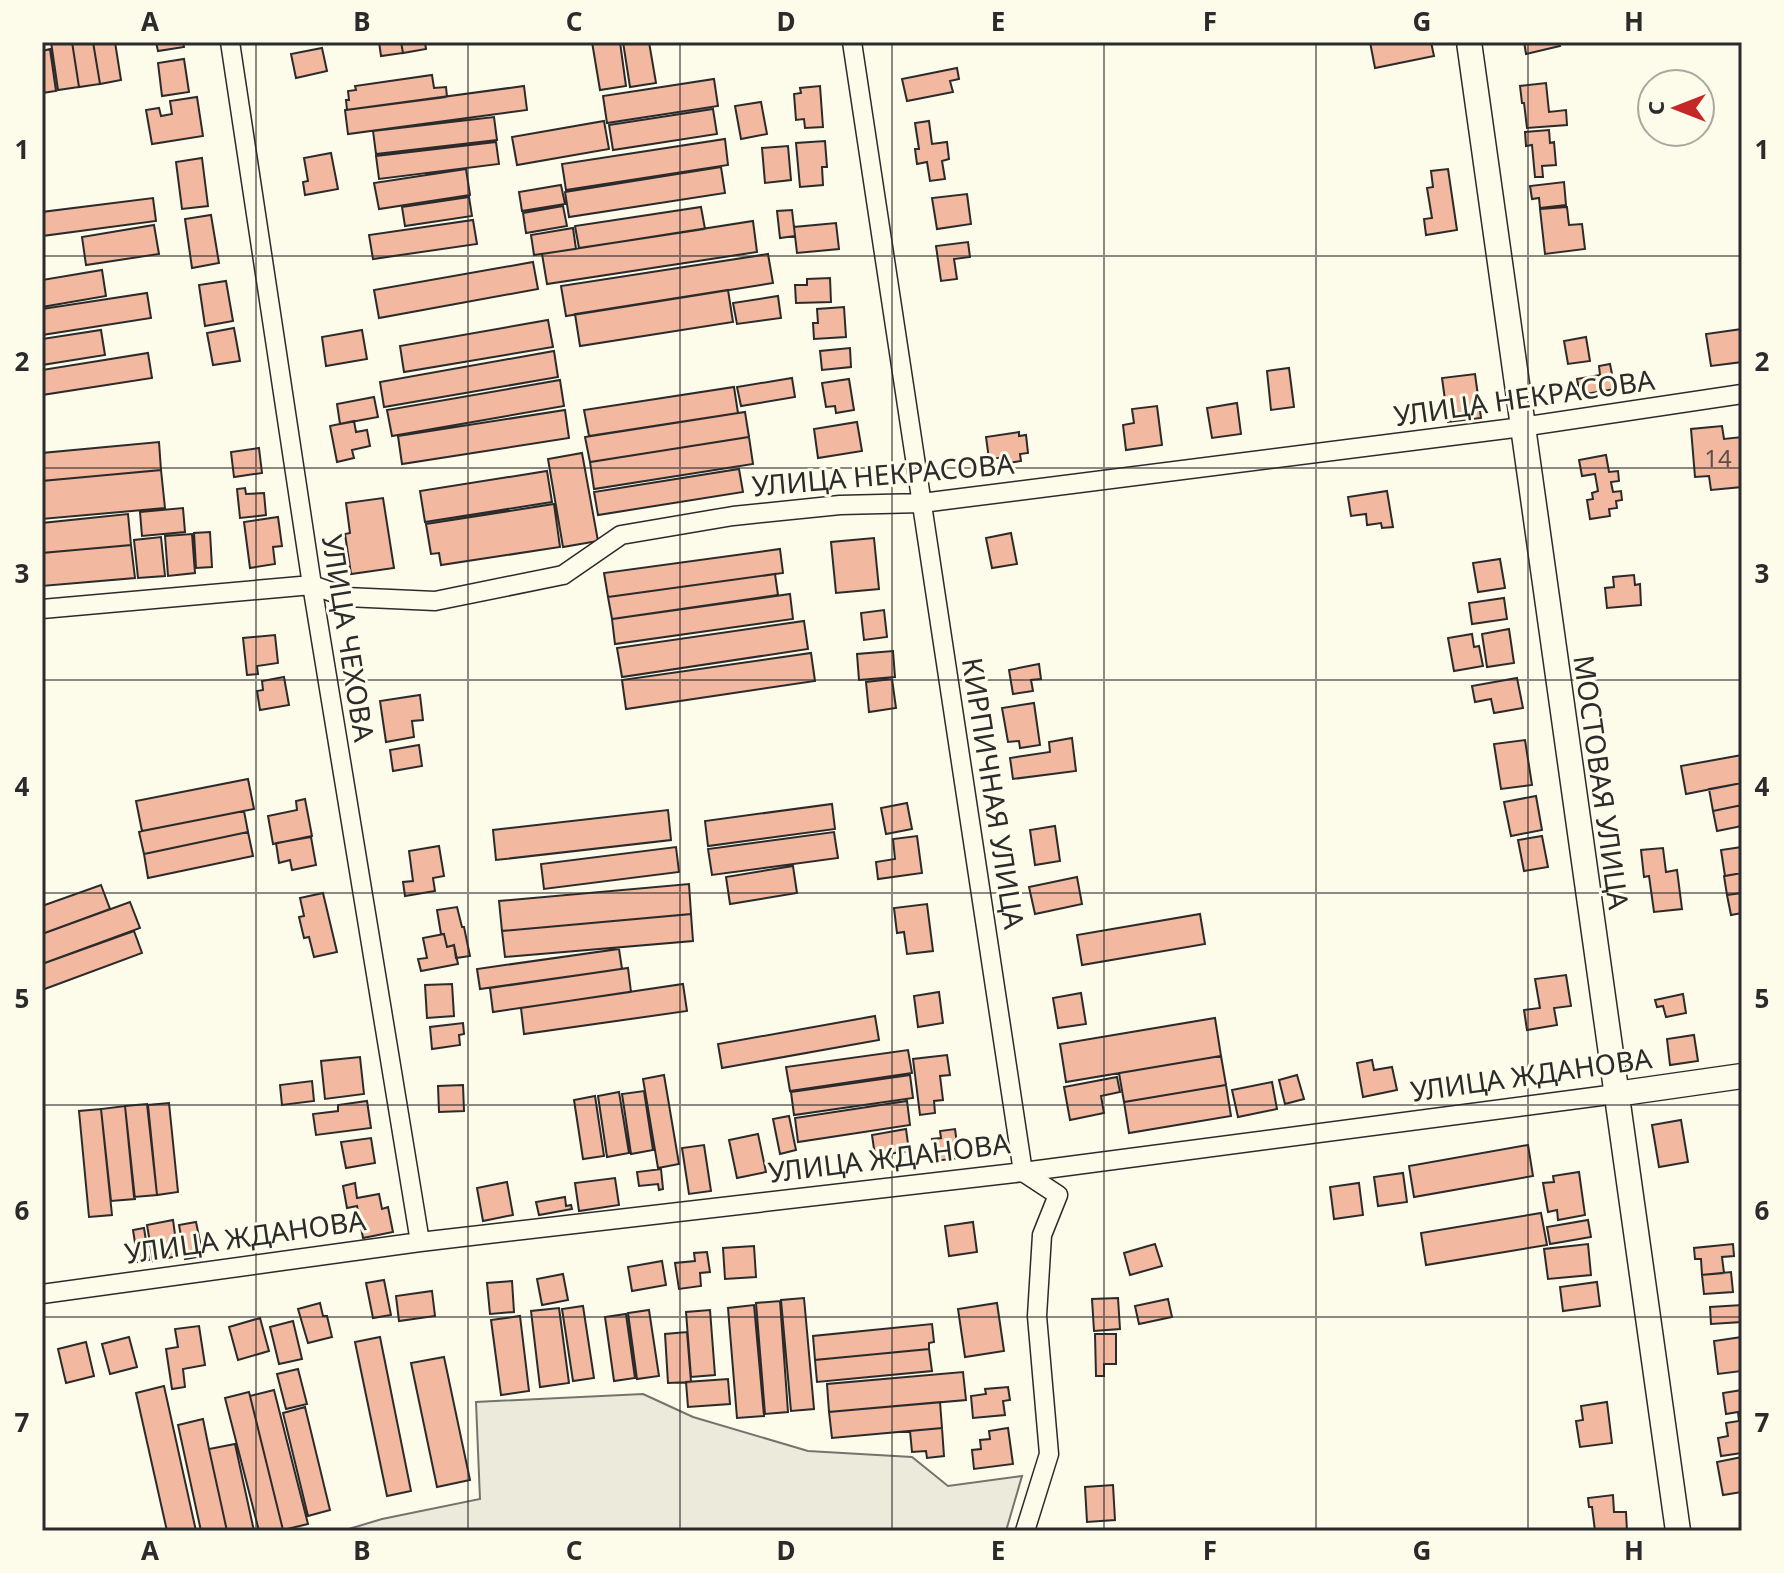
<svg xmlns="http://www.w3.org/2000/svg" width="1784" height="1573" font-family="'Noto Sans',sans-serif">
<style>
.green{fill:#ecebdb;stroke:#74746e;stroke-width:2}
.building{fill:#f2b8a0;stroke:#2b2b2b;stroke-width:2}
.lines{fill:none;stroke-linecap:round;stroke-linejoin:round}
.street-casing{stroke:#2b2b2b;stroke-width:21}
.secondary-casing{stroke:#2b2b2b;stroke-width:27}
.street{stroke:#fdfbea;stroke-width:18}
.secondary{stroke:#fdfbea;stroke-width:24}
.grid{fill:none;stroke:#2b2b2b;stroke-width:2;stroke-opacity:0.55}
.labels{text-anchor:middle;dominant-baseline:central;stroke-width:6;stroke-linejoin:round;paint-order:stroke}
.number-label{font-size:24px;fill:#5d4e48}
.street-label{font-size:28px;fill:#2b2b2b;stroke:#fdfbea}
.neatline{fill:none;stroke:#2b2b2b;stroke-width:3}
.grid-label{font-size:26px;text-anchor:middle;font-weight:bold;fill:#2b2b2b}
</style>
<rect width="100%" height="100%" fill="#fdfbea"/>
<path class="green" d="M643,1394L693,1417L808,1451L912,1457L948,1486L1022,1476L1006,1531H342L382,1519L480,1499L476,1402Z"/>
<path class="building" d="M51,42H72L79,87L58,90Z
M72,42H93L100,84L79,87Z
M93,42H115L121,80L100,84Z
M156,42H183L184,47L158,51Z
M379,42H401L403,53L381,56Z
M401,42H425L426,49L403,53Z
M592,42H620L626,86L600,90Z
M623,42H649L656,83L630,87Z
M1370,42H1431L1434,56L1375,68Z
M1524,42H1559L1560,46L1526,54Z
M322,48L327,71L296,78L291,54Z
M50,49L56,91L42,93V51Z
M184,59L189,92L162,96L158,63Z
M957,68L959,79L950,81L953,92L907,101L902,79Z
M432,75L434,88L446,87L447,97L347,110L346,100H349L348,91L356,90L355,86Z
M714,79L718,106L607,123L603,96Z
M1546,83L1549,112L1566,110L1567,125L1527,128L1524,103H1522L1520,86Z
M524,86L527,110L348,134L345,110Z
M820,86L823,127L805,128L804,119L796,120L794,94L801,93L800,88Z
M197,97L203,136L152,144L146,110L159,108L161,116L172,114L170,101Z
M761,102L767,134L741,139L735,106Z
M713,109L717,134L613,150L609,125Z
M494,117L497,140L376,154L373,131Z
M604,121L609,149L517,165L512,137Z
M929,121L932,144L947,142L949,159L942,161L945,179L930,181L927,162L917,164L915,149H919L915,123Z
M1549,130L1550,143L1554,142L1556,165L1542,166L1543,177H1535L1532,145L1526,146L1525,132Z
M725,139L728,165L566,190L562,164Z
M825,141L827,167H822L823,185L800,187L796,143Z
M496,142L499,164L379,179L376,156Z
M788,146L791,180L765,183L762,148Z
M331,153L338,189L305,195L303,182L308,181L304,158Z
M202,158L208,206L182,209L176,162Z
M721,167L725,193L569,217L565,192Z
M466,169L470,195L379,209L374,183Z
M1448,169L1457,230L1426,235L1424,219L1432,218L1427,188L1433,187L1431,171Z
M1564,182L1566,205L1540,208L1539,198L1532,199L1530,186Z
M561,185L565,204L522,211L519,192Z
M967,194L971,224L937,229L932,198Z
M469,197L472,216L405,226L402,207Z
M153,198L156,221L42,236V212Z
M563,206L567,226L526,233L523,213Z
M701,207L705,229L579,248L575,226Z
M1567,207L1569,225L1582,224L1585,249L1545,254L1540,209Z
M792,210L795,236L780,238L777,211Z
M211,215L219,263L192,268L185,219Z
M473,220L477,244L373,259L369,235Z
M753,221L757,252L547,284L542,254Z
M836,223L839,249L797,253L794,227Z
M154,225L159,254L86,265L82,237Z
M573,228L576,249L534,255L531,235Z
M968,242L970,257L954,259L957,279L941,281L936,246Z
M768,254L773,283L566,316L561,286Z
M533,262L538,289L379,318L374,290Z
M102,270L106,296L42,307V280Z
M830,278L831,302L796,303L795,285H807V279Z
M226,281L233,321L205,326L199,285Z
M728,290L733,322L580,346L575,314Z
M147,293L151,318L42,335V309Z
M778,296L781,318L737,324L733,303Z
M844,307L846,337L814,339L813,323H818L817,309Z
M548,320L553,347L404,372L400,346Z
M234,328L240,361L213,365L207,333Z
M1742,329V362L1711,366L1706,334Z
M101,330L105,355L42,365V339Z
M362,330L367,359L326,366L322,337Z
M1586,337L1590,361L1568,364L1564,341Z
M850,348L851,367L822,370L820,351Z
M554,351L558,377L384,407L380,382Z
M148,353L152,378L42,395V370Z
M1610,364L1615,389L1580,395L1577,379L1600,375L1599,366Z
M1289,368L1294,407L1271,410L1267,371Z
M1475,374L1481,418L1448,422L1442,378Z
M792,378L795,397L741,406L737,387Z
M849,379L854,410L836,413L835,406L826,407L822,383Z
M560,380L564,406L392,436L387,410Z
M734,387L738,413L589,436L584,410Z
M374,397L378,417L340,424L337,404Z
M1237,403L1241,434L1212,438L1207,408Z
M1157,406L1162,445L1126,450L1123,425L1134,423L1132,409Z
M565,410L569,438L402,464L398,436Z
M745,412L749,437L590,462L585,437Z
M354,421L356,432L367,430L370,446L352,450L354,458L337,462L330,426Z
M857,422L862,451L818,458L814,429Z
M1722,426L1724,439L1742,437V487L1711,490L1709,476L1695,477L1691,429Z
M1019,432V436L1026,435L1028,453L1020,454L1021,461L1008,463L1007,457L989,459L986,437Z
M749,437L753,464L594,489L590,462Z
M159,442L161,470L42,481V453Z
M259,448L262,473L234,477L231,452Z
M582,453L598,541L563,547L548,459Z
M1606,455L1609,472L1618,471L1619,481L1611,482L1613,492L1621,491L1622,500L1616,501L1617,508L1609,509L1610,516L1590,519L1587,500L1593,499L1592,493L1598,491L1595,474L1582,476L1579,460Z
M739,469L743,492L598,515L594,492Z
M161,470L165,508L42,519V481Z
M547,471L552,502L425,522L420,491Z
M245,488L246,494L264,493L266,515L240,518L237,489Z
M1387,491L1393,527L1382,528L1381,523L1367,525L1366,514L1351,516L1348,497Z
M383,498L394,568L351,574L345,534L350,533L346,503Z
M554,504L560,547L441,565L439,553L431,554L426,524Z
M183,508L185,532L142,536L140,512Z
M128,514L131,545L42,553V523Z
M278,517L282,546L273,547L275,564L250,568L244,522Z
M210,532L212,567L196,568L194,533Z
M1011,533L1017,564L992,568L986,538Z
M192,534L195,573L168,576L165,536Z
M161,537L165,576L138,578L134,540Z
M874,538L879,589L836,593L831,542Z
M131,545L135,578L42,586V553Z
M780,549L783,573L608,597L604,573Z
M1500,559L1505,588L1478,592L1473,563Z
M775,574L778,595L612,619L608,597Z
M1634,575L1635,585L1640,584L1641,605L1607,608L1605,588L1614,587L1613,577Z
M790,594L793,619L615,644L612,619Z
M1504,598L1507,619L1472,624L1469,603Z
M884,610L887,637L864,640L861,613Z
M804,621L808,649L622,677L617,648Z
M1509,629L1514,663L1487,667L1482,634Z
M1472,634L1474,647L1479,646L1483,666L1454,671L1448,638Z
M275,635L278,663L257,666L258,674L247,675L243,638Z
M893,651L895,677L859,680L857,654Z
M811,653L815,681L626,709L622,680Z
M1039,664L1041,679L1031,680L1033,691L1013,694L1009,670Z
M284,677L289,705L260,710L257,691L263,690L262,681Z
M1517,678L1523,708L1494,713L1491,699L1475,702L1472,686Z
M892,679L896,708L869,712L866,682Z
M420,695L423,720L412,721L414,737L386,742L380,701Z
M1034,703L1040,745L1020,748L1019,741L1008,742L1002,708Z
M1072,738L1076,771L1013,779L1010,758L1050,752L1049,742Z
M1525,740L1532,785L1501,789L1494,744Z
M419,745L422,766L393,771L390,750Z
M1742,755V783L1686,794L1681,766Z
M248,779L254,809L142,831L136,801Z
M1742,783V805L1713,811L1709,789Z
M1536,796L1542,830L1511,836L1504,802Z
M305,799L312,836L273,844L268,816L297,810L296,801Z
M907,803L912,829L886,834L881,808Z
M832,804L835,829L708,846L705,821Z
M1742,805V826L1717,831L1713,811Z
M668,810L671,840L496,860L493,830Z
M244,811L248,832L144,854L139,832L142,831Z
M1055,826L1060,861L1035,865L1030,830Z
M248,832L253,856L148,878L144,854Z
M834,832L838,858L712,875L708,849Z
M917,836L922,873L878,879L876,862L895,859L893,839Z
M1542,836L1548,867L1524,871L1518,840Z
M311,837L316,865L292,870L290,860L279,863L276,843Z
M439,846L444,876L433,878L435,891L405,896L403,882L413,881L409,851Z
M676,847L679,872L544,889L541,864Z
M1742,847V873L1725,876L1721,850Z
M1663,848L1666,872L1677,870L1682,909L1654,912L1649,876L1644,877L1641,850Z
M793,866L797,893L730,904L726,877Z
M1742,873V893L1727,895L1724,876Z
M1077,877L1082,904L1035,914L1029,887Z
M689,884L691,914L502,931L499,901Z
M101,885L110,909L42,934V906Z
M323,893L337,952L314,957L309,937L304,938L299,917L304,916L300,898Z
M1742,893V913L1731,915L1727,895Z
M130,902L140,928L42,964V934Z
M927,904L933,951L907,954L904,932L897,933L894,908Z
M457,907L462,927H464L470,956L456,958L454,945L447,947L444,934H441L437,910Z
M691,914L693,941L505,957L502,931Z
M1200,914L1205,944L1082,965L1077,935Z
M134,931L142,953L42,990V964Z
M444,934L447,947L454,945L458,964L421,971L418,959L427,958L423,938Z
M619,949L622,969L480,989L477,969Z
M628,968L631,992L493,1012L490,988Z
M1566,975L1571,1006L1554,1008L1557,1025L1527,1030L1524,1010L1540,1008L1535,979Z
M452,984L454,1016L427,1018L425,985Z
M683,984L687,1011L524,1034L521,1008Z
M939,992L943,1023L918,1027L914,996Z
M1081,993L1086,1024L1058,1028L1053,998Z
M1683,994L1686,1013L1666,1017L1663,1006L1657,1007L1655,1000Z
M875,1016L879,1040L722,1068L718,1044Z
M1215,1018L1221,1056L1066,1082L1060,1044Z
M463,1023L464,1034L459,1035L460,1045L432,1049L430,1027Z
M1694,1035L1698,1061L1670,1065L1667,1039Z
M908,1050L912,1073L790,1091L786,1067Z
M947,1055L950,1075L940,1076L943,1100L934,1101L935,1113L920,1115L913,1059Z
M1221,1056L1226,1085L1124,1102L1119,1073Z
M360,1057L364,1094L325,1099L321,1061Z
M1372,1060L1374,1070L1392,1067L1397,1090L1363,1097L1357,1063Z
M664,1075L679,1164L658,1168L643,1079Z
M910,1075L913,1098L794,1115L791,1092Z
M1297,1075L1304,1099L1285,1104L1279,1080Z
M1117,1077L1120,1092L1101,1096L1104,1113L1070,1120L1064,1087Z
M312,1081L314,1101L282,1105L280,1085Z
M1272,1082L1277,1109L1238,1117L1232,1090Z
M463,1085L464,1111L439,1112L438,1086Z
M1226,1085L1231,1116L1129,1133L1124,1102Z
M644,1091L653,1150L631,1154L622,1094Z
M619,1092L629,1153L607,1157L598,1096Z
M595,1096L604,1156L583,1159L574,1100Z
M367,1101L371,1128L316,1135L313,1114L338,1111V1105Z
M907,1101L910,1125L798,1142L795,1118Z
M169,1103L178,1192L157,1195L148,1105Z
M147,1104L157,1195L134,1197L125,1106Z
M125,1106L135,1199L111,1201L101,1109Z
M101,1109L112,1215L89,1217L79,1111Z
M789,1116L796,1150L780,1154L773,1119Z
M1681,1120L1688,1162L1659,1167L1652,1125Z
M906,1129L909,1151L875,1156L872,1135Z
M955,1129L959,1158L935,1161L932,1139L941,1138L940,1131Z
M758,1134L766,1172L737,1178L729,1140Z
M371,1138L375,1163L346,1168L341,1142Z
M704,1145L711,1191L689,1194L682,1148Z
M1528,1145L1533,1176L1414,1197L1409,1166Z
M661,1169L663,1189L659,1190L658,1184L639,1186L637,1172Z
M1579,1172L1585,1215L1558,1220L1557,1210L1548,1212L1543,1183L1554,1182L1553,1176Z
M1403,1173L1407,1202L1378,1206L1374,1177Z
M615,1178L619,1205L579,1211L575,1183Z
M507,1182L513,1215L483,1221L477,1188Z
M355,1183L357,1198L379,1194L382,1209L388,1207L393,1232L363,1238L357,1206L347,1208L343,1186Z
M1359,1183L1363,1215L1334,1219L1330,1187Z
M565,1197L566,1206L571,1205L572,1209L539,1215L536,1202Z
M1541,1213L1547,1245L1426,1265L1421,1233Z
M173,1220L178,1256L153,1261L147,1225Z
M1588,1220L1591,1237L1550,1244L1547,1227Z
M196,1222L203,1256L185,1259L179,1225Z
M973,1222L977,1252L949,1256L945,1226Z
M144,1228L149,1260L138,1262L133,1230Z
M1155,1244L1162,1266L1130,1275L1124,1253Z
M1588,1244L1591,1275L1548,1279L1544,1249Z
M1733,1244L1734,1256L1722,1257L1724,1273L1702,1275L1701,1259H1695L1694,1248Z
M754,1246L756,1277L725,1279L723,1248Z
M707,1252L710,1272L700,1273L701,1286L679,1289L675,1263L695,1261L694,1253Z
M662,1261L666,1285L632,1291L628,1267Z
M1731,1272L1733,1292L1704,1294L1702,1275Z
M563,1274L568,1300L542,1305L537,1279Z
M384,1280L391,1315L373,1318L366,1283Z
M512,1281L514,1312L490,1314L487,1283Z
M1597,1282L1600,1306L1563,1311L1560,1287Z
M432,1291L435,1316L399,1321L396,1296Z
M804,1298L814,1409L791,1411L781,1300Z
M1118,1298L1120,1329L1094,1331L1092,1299Z
M1168,1299L1172,1317L1139,1324L1135,1306Z
M780,1301L788,1412L765,1414L756,1303Z
M320,1303L323,1316H327L332,1337L308,1343L298,1309Z
M997,1303L1004,1351L965,1357L958,1309Z
M754,1305L764,1416L737,1418L728,1308Z
M1742,1305V1322L1711,1324L1710,1307Z
M583,1306L594,1378L573,1381L562,1309Z
M559,1308L569,1383L540,1387L531,1311Z
M649,1310L659,1376L637,1379L628,1313Z
M710,1310L715,1375L691,1377L686,1312Z
M626,1314L635,1378L614,1381L605,1317Z
M520,1316L529,1391L501,1395L491,1320Z
M260,1318L269,1351L238,1360L229,1327Z
M293,1321L302,1359L279,1364L270,1327Z
M932,1324L934,1342L929,1343V1349L815,1360L813,1336Z
M199,1326L205,1365L183,1369L185,1387L172,1389L166,1349L178,1347L175,1329Z
M687,1332L691,1382L668,1383L665,1334Z
M1095,1334H1116V1364H1104V1376H1096Z
M129,1337L137,1367L110,1374L102,1344Z
M380,1337L411,1491L387,1496L355,1342Z
M1742,1337V1348H1740L1742,1371L1718,1374L1714,1341Z
M86,1342L94,1376L66,1383L58,1349Z
M929,1349L932,1371L817,1382L815,1360Z
M444,1357L470,1480L437,1487L411,1363Z
M298,1369L307,1404L286,1409L277,1374Z
M963,1372L966,1400L829,1412L827,1384Z
M728,1379L730,1404L688,1407L686,1382Z
M164,1386L196,1531H167L136,1393Z
M1008,1387L1010,1400L1003,1401L1005,1415L973,1418L971,1396L986,1394L985,1389Z
M274,1390L308,1524L283,1530L250,1396Z
M1742,1390V1453L1721,1456L1718,1438L1728,1436L1726,1423L1739,1421L1738,1412L1726,1414L1723,1393Z
M249,1392L283,1530L280,1531H259L225,1398Z
M940,1402L942,1428L832,1438L829,1412Z
M1607,1402L1612,1443L1580,1447L1576,1421L1583,1420L1581,1406Z
M305,1407L330,1510L308,1516L283,1413Z
M203,1419L209,1449L227,1531H201L178,1425Z
M942,1428L944,1456L927,1458L926,1451L912,1452L910,1431Z
M1008,1428L1013,1464L974,1469L972,1450L981,1449L980,1440L990,1439L989,1431Z
M235,1444L254,1531H227L209,1449Z
M1742,1457V1492L1723,1495L1717,1462Z
M1113,1485L1115,1520L1087,1522L1085,1487Z
M1613,1495L1614,1512H1626L1627,1531H1595L1592,1507H1589L1588,1498Z"/>
<g class="lines">
<defs>
<path id="street" d="M230,42L312,585L420,1242
M852,42L1023,1172L1058,1195L1042,1235L1037,1316L1049,1454L1025,1531
M42,609L312,585L346,597L435,601L563,575L621,535L733,516L840,505L922,503L1522,427L1742,394
M42,1294L420,1242L1023,1172L1616,1094"/>
<path id="secondary" d="M1469,42L1678,1531
M1616,1094L1742,1076"/>
</defs>
<use href="#street" class="street-casing"/>
<use href="#secondary" class="secondary-casing"/>
<use href="#street" class="street"/>
<use href="#secondary" class="secondary"/>
</g>
<path class="grid" d="M256,42V1531M468,42V1531M680,42V1531M892,42V1531M1104,42V1531M1316,42V1531M1528,42V1531M42,256H1742M42,468H1742M42,680H1742M42,893H1742M42,1105H1742M42,1317H1742"/>
<g class="labels">
<g class="number-label">
<text x="1718" y="457">14</text>
</g>
<g class="street-label">
<text transform="translate(1524 397) rotate(-8)">УЛИЦА НЕКРАСОВА</text>
<text transform="translate(883 474) rotate(-5)">УЛИЦА НЕКРАСОВА</text>
<text transform="translate(349 638) rotate(81)">УЛИЦА ЧЕХОВА</text>
<text transform="translate(1602 782) rotate(82)">МОСТОВАЯ УЛИЦА</text>
<text transform="translate(994 793) rotate(81)">КИРПИЧНАЯ УЛИЦА</text>
<text transform="translate(1531 1074) rotate(-8)">УЛИЦА ЖДАНОВА</text>
<text transform="translate(889 1157) rotate(-7)">УЛИЦА ЖДАНОВА</text>
<text transform="translate(245 1236) rotate(-8)">УЛИЦА ЖДАНОВА</text>
</g>
</g>
<rect width="1784" height="1573" fill="none" stroke="#fdfbea" stroke-width="88"/>
<g transform="translate(1676 108) rotate(270)"><circle r="38" fill="#fdfbea" stroke="#a9a89e" stroke-width="2"/>
<path d="M0-6L14 30L0 20L-14 30Z" fill="#c62828"/>
<text y="-12" font-size="22" font-weight="bold" text-anchor="middle" fill="#2b2b2b">С</text>
</g>
<rect x="44" y="44" width="1696" height="1485" class="neatline"/>
<g class="grid-label">
<text x="150" y="31">A</text>
<text x="362" y="31">B</text>
<text x="574" y="31">C</text>
<text x="786" y="31">D</text>
<text x="998" y="31">E</text>
<text x="1210" y="31">F</text>
<text x="1422" y="31">G</text>
<text x="1634" y="31">H</text>
<text x="22" y="159">1</text>
<text x="1762" y="159">1</text>
<text x="22" y="371">2</text>
<text x="1762" y="371">2</text>
<text x="22" y="583">3</text>
<text x="1762" y="583">3</text>
<text x="22" y="796">4</text>
<text x="1762" y="796">4</text>
<text x="22" y="1008">5</text>
<text x="1762" y="1008">5</text>
<text x="22" y="1220">6</text>
<text x="1762" y="1220">6</text>
<text x="22" y="1432">7</text>
<text x="1762" y="1432">7</text>
<text x="150" y="1560">A</text>
<text x="362" y="1560">B</text>
<text x="574" y="1560">C</text>
<text x="786" y="1560">D</text>
<text x="998" y="1560">E</text>
<text x="1210" y="1560">F</text>
<text x="1422" y="1560">G</text>
<text x="1634" y="1560">H</text>
</g>
</svg>
